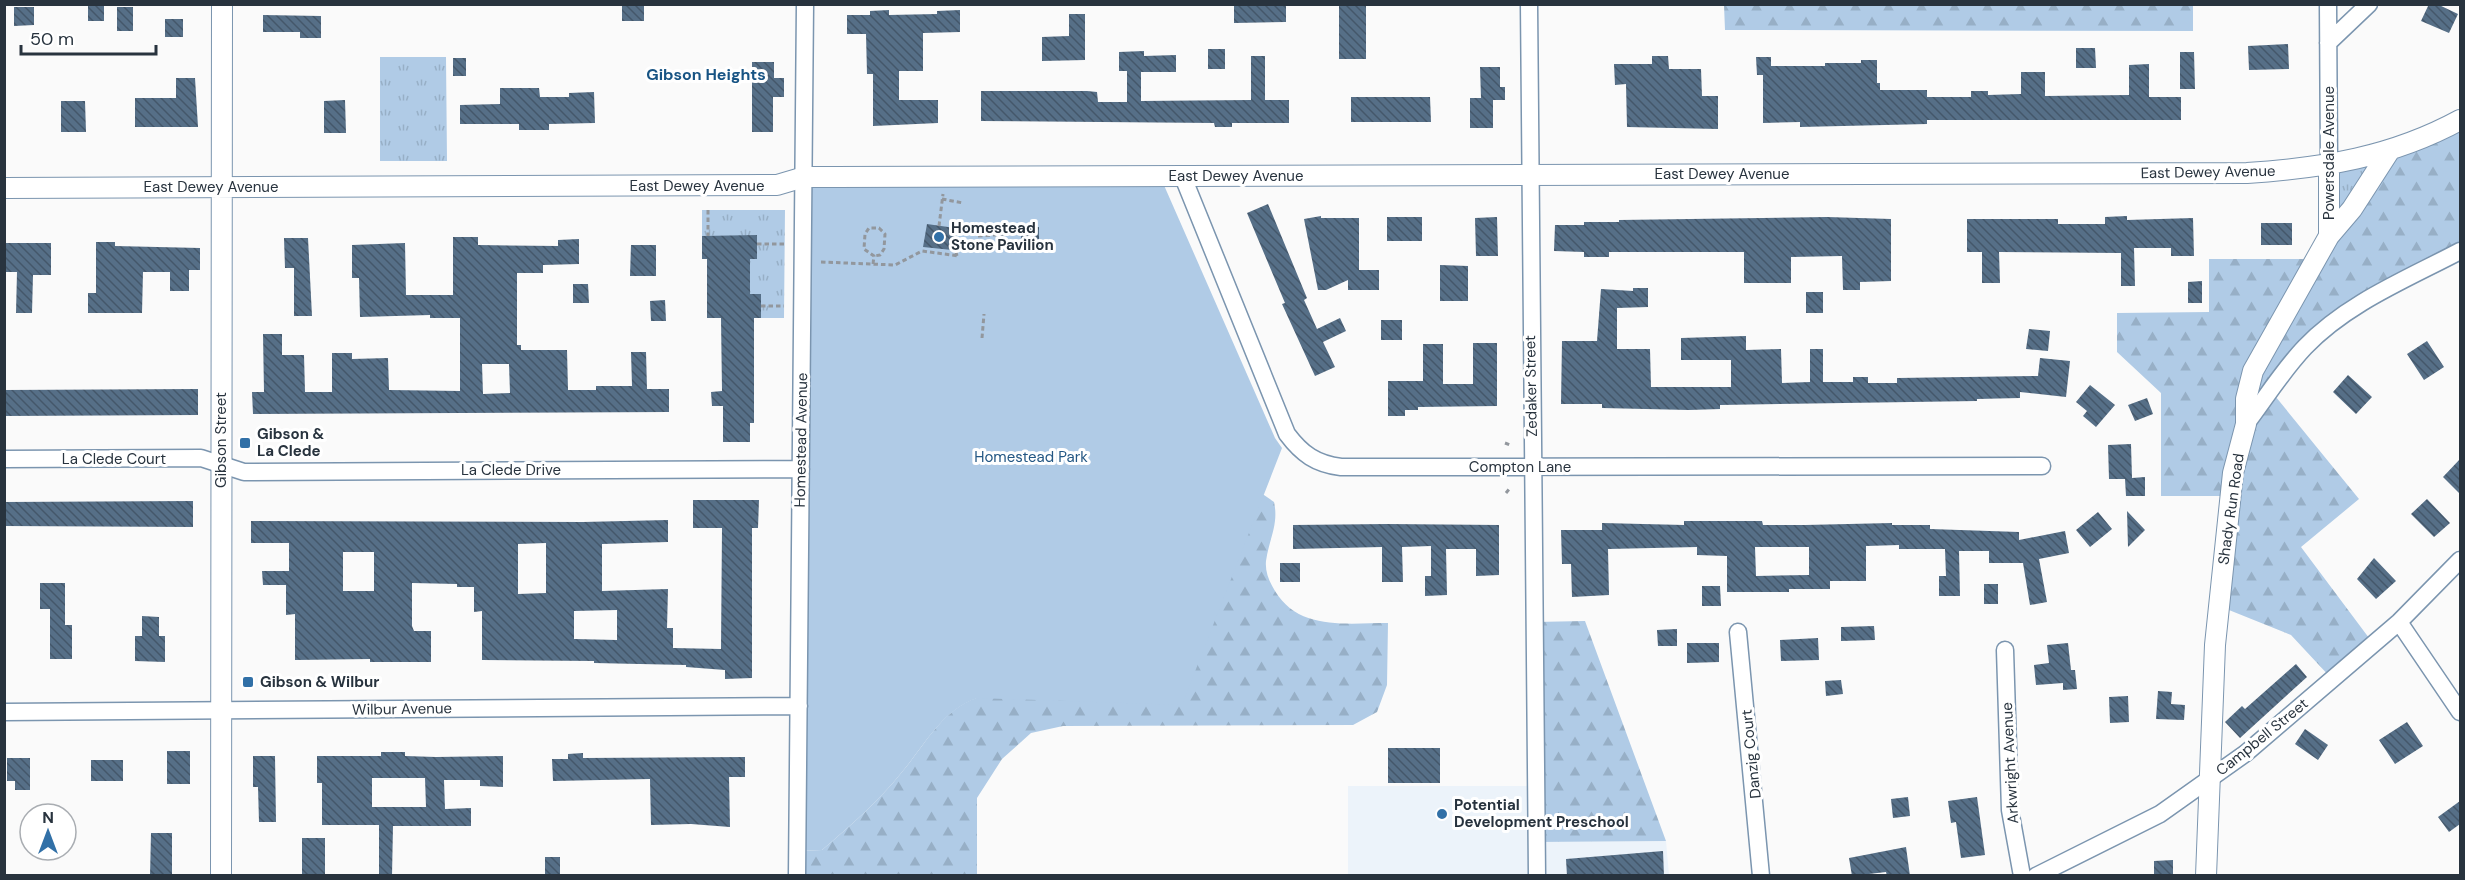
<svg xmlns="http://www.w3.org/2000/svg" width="2465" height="880" font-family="'DM Sans',sans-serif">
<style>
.built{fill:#ecf3fa}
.grass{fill:url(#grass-tufts)}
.forest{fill:url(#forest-firs)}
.green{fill:#b0cbe6}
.building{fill:url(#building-back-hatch);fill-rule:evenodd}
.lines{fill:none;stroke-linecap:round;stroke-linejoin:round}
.minor-casing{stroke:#7b95af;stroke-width:19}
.tertiary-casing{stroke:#7b95af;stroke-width:22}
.path{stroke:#92979d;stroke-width:3;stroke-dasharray:4.5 3;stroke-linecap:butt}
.minor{stroke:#fff;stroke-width:16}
.tertiary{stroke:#fff;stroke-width:20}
.poi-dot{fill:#3170a7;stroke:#fff;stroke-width:2}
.labels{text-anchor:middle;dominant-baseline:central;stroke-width:6;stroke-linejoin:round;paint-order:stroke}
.street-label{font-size:15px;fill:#28333e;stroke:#fff}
.poi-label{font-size:15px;font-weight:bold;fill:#28333e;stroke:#fff;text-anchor:start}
.park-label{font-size:15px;fill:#235784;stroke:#fff}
.neighbourhood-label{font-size:16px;font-weight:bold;fill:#185484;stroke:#fff}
</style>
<defs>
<pattern id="grass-tufts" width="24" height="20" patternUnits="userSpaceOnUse" patternTransform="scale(1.5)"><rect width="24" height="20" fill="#b0cbe6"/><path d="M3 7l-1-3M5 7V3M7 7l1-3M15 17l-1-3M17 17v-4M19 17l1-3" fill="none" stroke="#97afc6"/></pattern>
<pattern id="forest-firs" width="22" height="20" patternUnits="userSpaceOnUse" patternTransform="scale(1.5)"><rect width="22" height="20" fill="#b0cbe6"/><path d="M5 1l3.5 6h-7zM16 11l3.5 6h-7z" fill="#97afc6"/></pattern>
<pattern id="building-back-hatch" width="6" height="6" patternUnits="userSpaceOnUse" patternTransform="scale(1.5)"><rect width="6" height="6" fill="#566f87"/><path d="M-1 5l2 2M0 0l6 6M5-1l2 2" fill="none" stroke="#44576a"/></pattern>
</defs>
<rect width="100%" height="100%" fill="#fafafa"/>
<path class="built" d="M1348,786H1536L1537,842L1666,841L1669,875L1348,876Z"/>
<path class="grass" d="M380,57H446L447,161H380Z
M2390,150L2329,236V166Z
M702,210H785L784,318H761L760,294H750V259H757V236H702Z"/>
<path class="forest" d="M1724,5H2193V31L1725,30Z
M2460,120V251L2363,302L2271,391L2359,499L2301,547L2372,642L2332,679L2291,635L2219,606L2230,496H2161V393L2117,352V313L2209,312V259H2316L2390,150Z
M1248,493L1264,495L1274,502C1279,524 1269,539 1266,561C1265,572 1269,581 1275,591C1299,631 1347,623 1388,623L1387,685L1377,712L1353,725L1063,726L1031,733L1002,759L977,798V875L797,876V851L822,850C850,826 879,801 902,772C925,745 941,711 976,698Z
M1585,621L1666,841L1537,842L1534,622Z"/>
<path class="green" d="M804,177L1163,183L1275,438L1282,448L1182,705L977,698C941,711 925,745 902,772C879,801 850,826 822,850L797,851Z"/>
<path class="building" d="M88,4H104V21H88Z
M622,4H644V21H622Z
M1339,4H1366V59H1339Z
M2429,4H2437L2458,14L2449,33L2421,21Z
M1286,5V22L1234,23V6Z
M14,7H34V25L14,26Z
M117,7H133V31H117Z
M889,10V15L937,14V11L960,10V32L923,33V71H899V100H938V123L873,126V74H867L866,34H847V15H870V11Z
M1069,14H1085V60L1042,61V37L1069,36Z
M263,15L321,16V38H300V32H263Z
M165,19H183V37H165Z
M2288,44L2289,69L2249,70L2248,46Z
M2076,48H2095L2096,68H2076Z
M1208,49H1225V69H1208Z
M1144,51V56L1176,55V72H1141V101L1251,100V56H1265V100H1289V123H1232V127H1215L1214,123L981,121V91H1087L1097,92L1098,102H1127V71H1119V52Z
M2180,52H2194L2195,89H2180Z
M1652,56H1668L1669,69H1701L1702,96H1718V129L1627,127L1626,84L1615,85L1614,64H1652Z
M1756,57H1771V66H1825V63H1861V60H1877V83H1880V90H1927V97H1971V91H1988V95L2021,94V72H2045V96L2129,95V65L2149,64V97H2181V120H1927V124L1800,127V122L1763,123V75H1757Z
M453,58H466V76H453Z
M752,62H774V78H784V97H773V132H752Z
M1480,67H1500V87H1505V100H1493V128H1470V98H1481Z
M176,78H195L198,127H135V98H176Z
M500,88H539L540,97H569V93L594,92L595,123L549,124V130H519V124H460V105L500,104Z
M1351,97H1430L1431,122H1351Z
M345,100L346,133H324V101Z
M61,101H85L86,132H61Z
M1268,204L1307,298L1304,300L1317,329L1340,318L1346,331L1323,342L1335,367L1315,376L1282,304L1285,303L1247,213Z
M1321,216V218H1359V270H1379V290H1348V280L1326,290H1318L1304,219Z
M2127,216V220L2193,218L2194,256H2171V248H2134L2135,286H2121V253L1999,252L2000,283H1982V252H1967V219H2058V224H2105V217Z
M1387,217H1422V241H1387Z
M1497,217L1498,256H1476L1475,218Z
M1827,217L1891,219V281L1860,282V290H1843L1842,256L1791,257V283H1744V252H1609V257H1584V252L1554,251L1555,225H1584V222H1619V220Z
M2261,223H2292V245H2261Z
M927,224L955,228L952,250L923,247Z
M1021,227H1039V243L1021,242Z
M757,235V259H750V294H761V318H754V423H750V442H723V406H712L711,392L722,391L721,318H707V259H702V236Z
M453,237H478V245L558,246V240L579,239V264L543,265V273H517V345H521V350H567L568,390H596V386H632L631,352H646L647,389H669V412L253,414L252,392H264L263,334H282V355H304L305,392H332V353H352V359L388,358L389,390L460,391V318H430V315L360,317L359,278H352V245L405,243L406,295H453ZM482,364H509L510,393L483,394Z
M284,238H308L312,316H294V268H285Z
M96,242H115V246L200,248V270H189V291H170V272H143L142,313H88V293H96Z
M4,243H51V275H33L32,313H16L17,272H4Z
M631,245H656V276H630Z
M1440,265L1468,266V301H1440Z
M2202,281V303H2188V282Z
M573,284H588L589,303H573Z
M1633,288H1648V307L1617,308V349H1650L1651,387H1731V360H1681V338L1746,336V350L1781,349L1782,383L1810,382V349H1823V382H1853V377H1868V383H1897V378L2038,376L2040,358L2070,361L2066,397L2020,392V398L1977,399V401L1720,405V409L1689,410L1602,408V404H1561L1562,341H1597L1601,289L1633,291Z
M1806,292H1823V313H1806Z
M665,300L666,321H651L650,301Z
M1381,320H1402V340H1381Z
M2029,329L2050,331L2048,351L2026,349Z
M2427,341L2444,367L2424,380L2407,354Z
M1473,343H1497V406L1418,407V410H1405V416H1388V381H1423V344H1443V384H1473Z
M2348,375L2372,397L2356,414L2333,392Z
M2090,385L2115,405L2096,427L2083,416L2087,411L2076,402Z
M198,389V415L4,416V390Z
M2147,398L2153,414L2135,421L2128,405Z
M2131,444L2132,478L2145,477V496H2126L2125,479H2109L2108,445Z
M2460,459V494L2443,477Z
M2427,499L2450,523L2434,537L2411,514Z
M693,500H759L758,528H752V678L725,679V670L686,667V665L594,663V661L482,660V611L474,612V587H457V584L412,583V626L414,631H431V662H370V659L295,660V614L286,615V585H263L262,571H289V543H251V521L583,522L668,520V542L602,544V591L668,589L667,628H673V648L721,649L722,528H693ZM546,543V593L518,594V544ZM343,552H374V591H343ZM617,610V640L574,639V611Z
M193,501V527L4,526V502Z
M2127,511L2145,530L2128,547Z
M2098,512L2112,529L2090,547L2076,530Z
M1684,521H1762L1763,525H1805L1892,523V525H1930V529L2019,532V540L2065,531L2069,553L2039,559L2047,602L2030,605L2023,563H1989V551H1959L1960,596H1939V576H1946L1945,549H1899V545L1866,546V581H1830V589H1789V592H1727V556L1697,555V547L1608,549L1609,595L1572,597L1571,564H1562L1561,530H1602V523L1684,525ZM1755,547H1809V575L1756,576Z
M1387,524L1499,525V575L1476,576V549H1446L1447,595L1425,596V576H1431V546L1402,547L1403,582H1382V547L1293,549V525Z
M2374,558L2396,581L2376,599L2357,579Z
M1280,563H1300V582H1280Z
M40,583H65V625H72V659H50V609H40Z
M1984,584H1998V604H1984Z
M1702,586H1720L1721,606H1702Z
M142,616L159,617V636H165V662L135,661V636H142Z
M1874,626L1875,640L1841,641V627Z
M1677,629V646H1658L1657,630Z
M1818,638L1819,660L1781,661L1780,640Z
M1687,643H1719V662L1687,663Z
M2068,643L2071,670H2075L2077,689L2063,690V683L2036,685L2034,665L2049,663L2047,645Z
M2296,664L2307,677L2240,738L2225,722L2242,706L2245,709Z
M1841,680L1843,694L1826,696L1825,681Z
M2158,691L2172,692L2171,704L2185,705L2184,720L2156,719Z
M2128,696L2129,722L2110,723L2109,697Z
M2407,722L2423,746L2395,764L2379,740Z
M2305,729L2328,745L2318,760L2295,744Z
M1388,748H1440V783H1388Z
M167,751H190V784H167Z
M381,752H405V756L436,757L503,756V787L480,786V780H444L445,809L471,808V826H393L392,876H379V825H322V783H317V756H381ZM372,778H425L426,807H372Z
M583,753V758L745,757V777H729L730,827L691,824L651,825L650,779L553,781L552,759H568V754Z
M253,756H275L276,822H259L258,787H253Z
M7,758H30V790H15V781H7Z
M91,760H123V781H91Z
M1908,797L1910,816L1893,818L1891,799Z
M1977,797L1985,855L1961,858L1956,822L1951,823L1948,801Z
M2460,801V824L2449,832L2438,817Z
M151,833H172V876H150Z
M302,838H325V876H302Z
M1906,847L1910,876H1887L1886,872L1852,876L1849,858Z
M1663,851L1664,876H1567L1566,859Z
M545,857H560V876H545Z
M2173,860V876H2154V861Z"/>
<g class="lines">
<defs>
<path id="minor" d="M1529,4L1537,876
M2328,4L2329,166
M2328,43L2369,4
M1183,177L1287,434C1302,454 1316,464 1341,467L2042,466
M2246,424C2265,399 2283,370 2305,347C2347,303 2407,279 2460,251
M4,459L201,458L244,472L801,469
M2399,622L2460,712
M1738,632L1761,876
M2005,650L2010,810L2022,876
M4,712L799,706
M797,876L805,4
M2036,876L2160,814L2246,753L2399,622L2460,560"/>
<path id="tertiary" d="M4,188L777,185L804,177H833L2247,173C2323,168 2392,157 2460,120
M2329,236L2352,209L2390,150
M221,876L222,4
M2206,876L2215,645L2233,473L2246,424V399L2253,371L2329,236V166"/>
</defs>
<use href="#minor" class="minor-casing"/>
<use href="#tertiary" class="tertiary-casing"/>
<path class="path" d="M942,199L963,203
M708,210V236
M939,226L943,194
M978,236L1021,233
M757,244H785
M957,256C953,243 956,230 964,221
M821,262L895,265L922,251L959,256
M873,264L874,256L864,249L865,234L869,228H879L885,234L884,249L880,255L874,256
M761,306H784
M982,338L984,314
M1505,443L1510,445
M1506,493L1510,488"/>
<use href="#minor" class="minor"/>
<use href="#tertiary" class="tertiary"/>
</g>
<g class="poi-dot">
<circle cx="939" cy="237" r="6"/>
<rect x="239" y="437" width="12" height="12" rx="3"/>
<rect x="242" y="676" width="12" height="12" rx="3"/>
<circle cx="1442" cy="814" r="6"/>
</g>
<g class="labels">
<g class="street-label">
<text transform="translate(2329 153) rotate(-90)">Powersdale Avenue</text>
<text transform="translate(2208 172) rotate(-1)">East Dewey Avenue</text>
<text x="1722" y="174">East Dewey Avenue</text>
<text x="1236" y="176">East Dewey Avenue</text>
<text x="697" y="186">East Dewey Avenue</text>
<text x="211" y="187">East Dewey Avenue</text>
<text transform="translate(1531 386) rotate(-91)">Zedaker Street</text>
<text transform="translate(221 440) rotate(-90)">Gibson Street</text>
<text transform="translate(801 440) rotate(-89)">Homestead Avenue</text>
<text x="114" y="459">La Clede Court</text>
<text x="1520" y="467">Compton Lane</text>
<text x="511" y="470">La Clede Drive</text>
<text transform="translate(2231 509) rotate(-82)">Shady Run Road</text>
<text transform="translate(402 709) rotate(-1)">Wilbur Avenue</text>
<text transform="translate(2262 737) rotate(-39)">Campbell Street</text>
<text transform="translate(1751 754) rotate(-96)">Danzig Court</text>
<text transform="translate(2010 763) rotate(-93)">Arkwright Avenue</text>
</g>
<g class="poi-label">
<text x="951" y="228">Homestead<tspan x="951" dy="17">Stone Pavilion</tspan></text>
<text x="257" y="434">Gibson &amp;<tspan x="257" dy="17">La Clede</tspan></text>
<text x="260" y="682">Gibson &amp; Wilbur</text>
<text x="1454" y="805">Potential<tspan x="1454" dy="17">Development Preschool</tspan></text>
</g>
<g class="park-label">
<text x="1031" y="457">Homestead Park</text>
</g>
<g class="neighbourhood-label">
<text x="706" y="74">Gibson Heights</text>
</g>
</g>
<rect width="2465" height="880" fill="none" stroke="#28333e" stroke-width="12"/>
<g transform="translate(48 832)"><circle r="28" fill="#ffffff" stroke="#a9adb2" stroke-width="1.5"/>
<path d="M0-4.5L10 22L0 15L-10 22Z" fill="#3170a7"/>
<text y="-9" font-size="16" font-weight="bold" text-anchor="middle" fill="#28333e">N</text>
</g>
<path d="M21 45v9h135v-9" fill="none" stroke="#28333e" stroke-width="3"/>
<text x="30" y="45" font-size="18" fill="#28333e" stroke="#ffffff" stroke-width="4.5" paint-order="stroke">50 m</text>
</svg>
